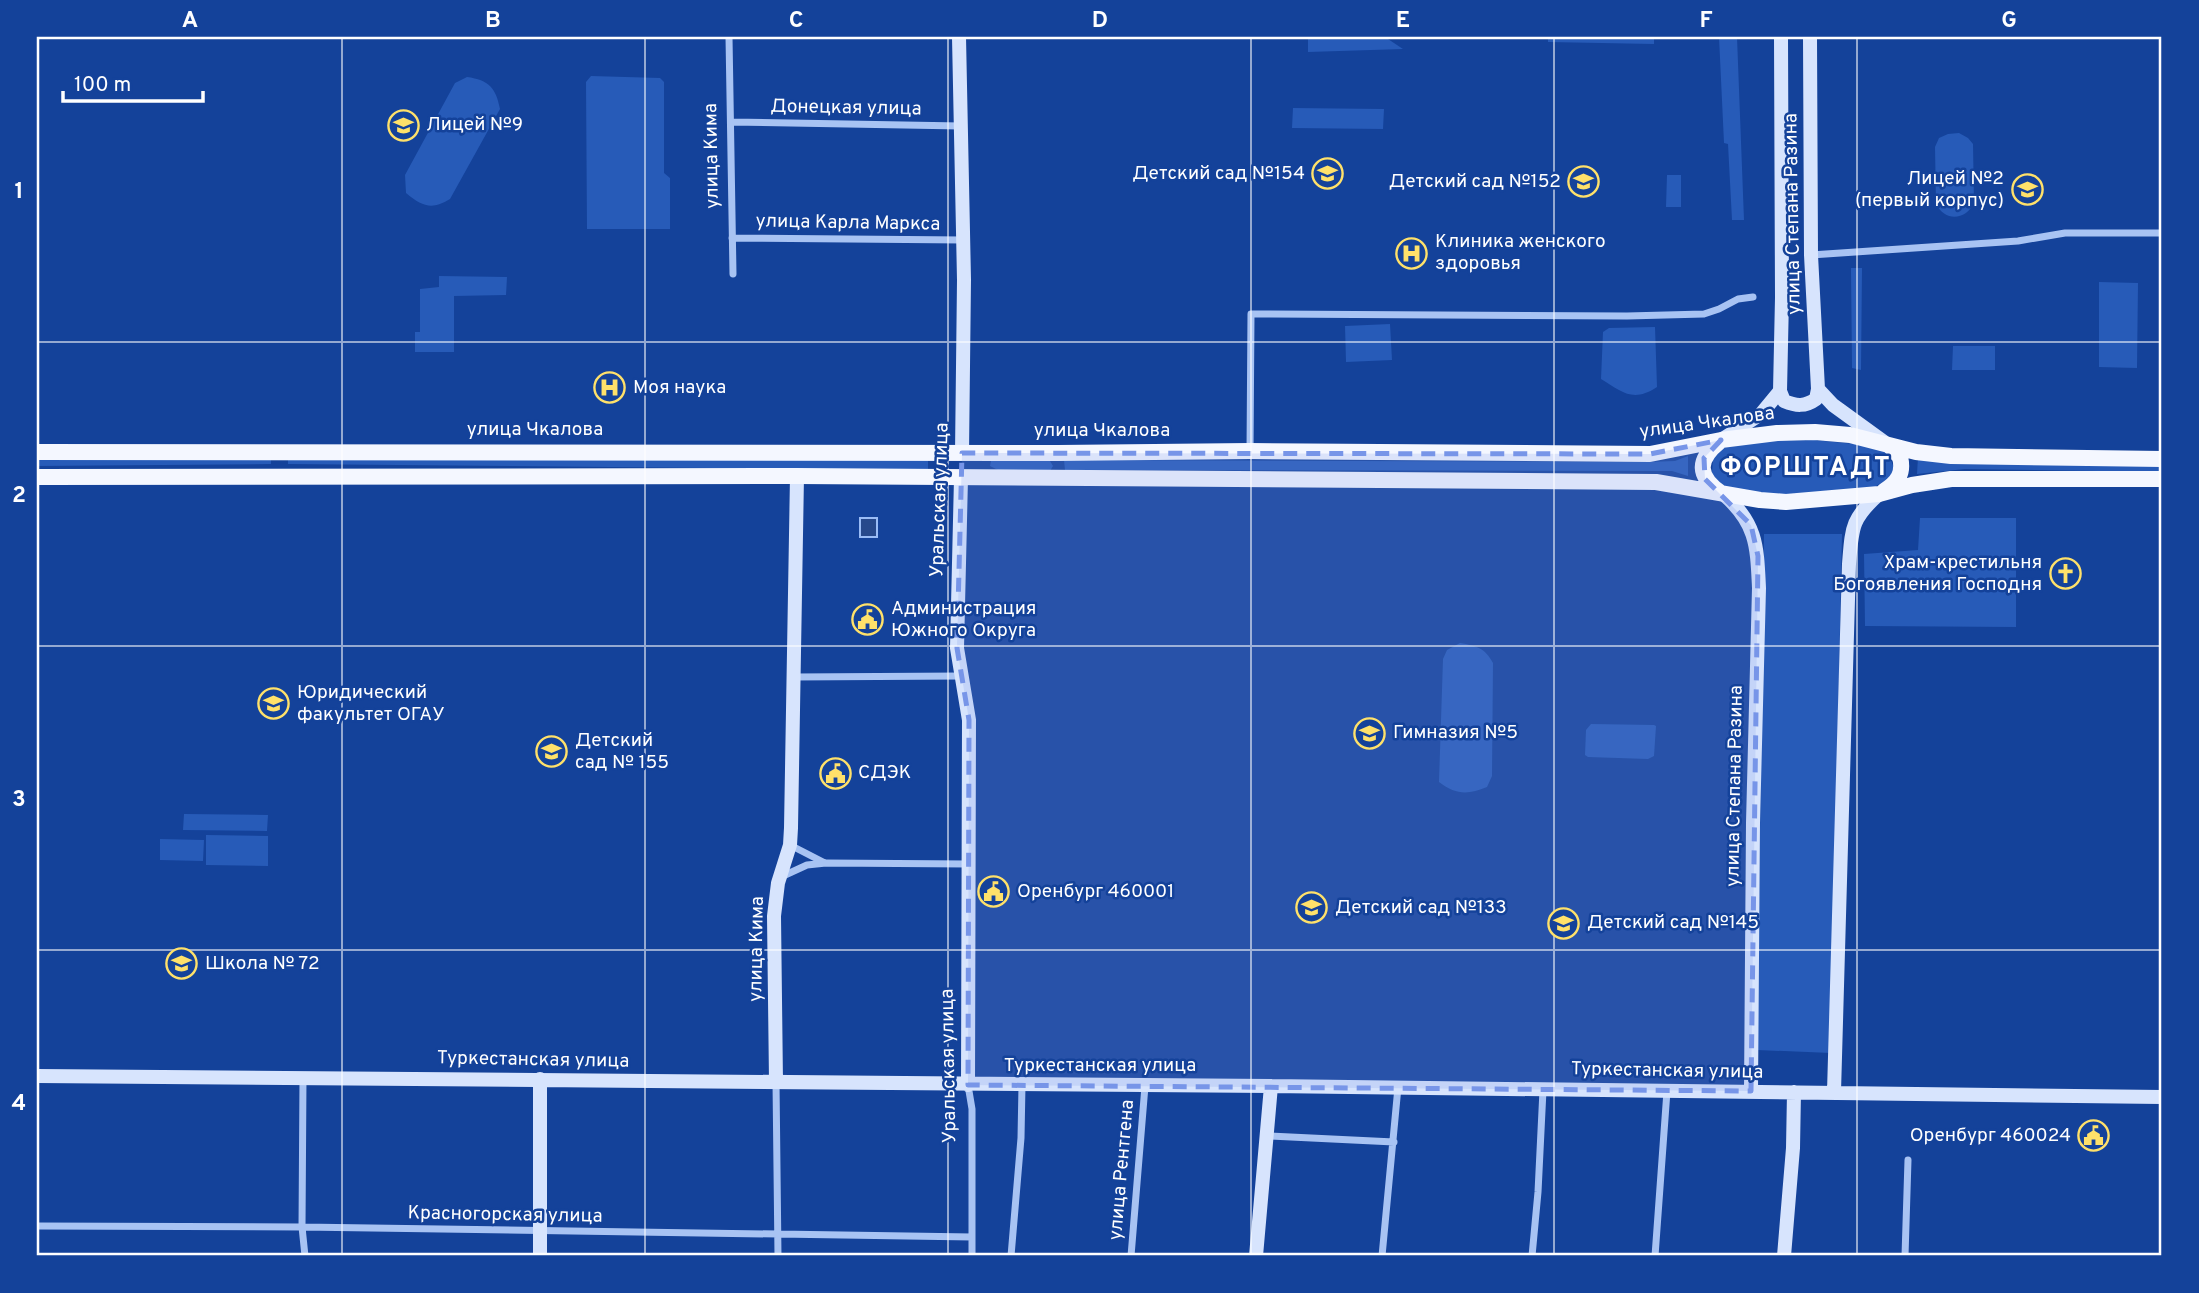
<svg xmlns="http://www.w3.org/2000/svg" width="2199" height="1293" font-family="Overpass,sans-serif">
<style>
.green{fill:#275bb8}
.water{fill:#27498c;stroke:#9abcf6;stroke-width:2}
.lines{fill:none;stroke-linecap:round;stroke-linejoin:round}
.street{stroke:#a8c3f3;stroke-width:7}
.secondary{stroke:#d7e4fd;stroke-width:14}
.primary{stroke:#f4f7ff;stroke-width:16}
.marked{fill:#7795e8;fill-opacity:0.2;stroke:#7795e8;stroke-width:5;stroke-dasharray:14 9;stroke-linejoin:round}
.grid{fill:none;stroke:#fff;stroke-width:2;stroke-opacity:0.55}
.labels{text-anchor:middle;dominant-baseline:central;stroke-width:5;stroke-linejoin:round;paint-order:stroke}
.street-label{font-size:19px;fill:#fff;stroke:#14429a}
.poi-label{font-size:19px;fill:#fff;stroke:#14429a;text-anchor:start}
.district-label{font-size:26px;font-weight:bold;letter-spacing:2px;fill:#fff;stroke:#14429a}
.neatline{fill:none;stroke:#fff;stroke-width:2.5}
.grid-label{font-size:23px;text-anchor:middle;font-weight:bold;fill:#fff}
</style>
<rect width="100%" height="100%" fill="#14429a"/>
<path class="green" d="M1308,37H1385L1403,49L1308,52Z
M1548,37H1654V44L1548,42Z
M1719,37H1737L1744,220H1732L1728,144L1724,143Z
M591,76L660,78L664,82V173L670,178V229H587L586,82Z
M467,77C489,80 496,88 500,109L450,199C432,210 423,207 406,193L405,175L455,83Z
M1293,108L1384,109L1383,129L1292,128Z
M1959,133L1968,138L1973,144L1974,203C1966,220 1945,222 1936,204L1935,147L1939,138L1948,134Z
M1667,175H1681V207H1666Z
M1851,268H1862L1861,370L1852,368Z
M439,276L507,277L506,295L454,296V352H415V332H420V289L439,287Z
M2099,282L2138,283L2137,368L2099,367Z
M1390,324L1392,360L1346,362L1345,326Z
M1655,327L1657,387C1633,403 1622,392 1601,379L1603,332L1609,328Z
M1953,346H1995V370H1952Z
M1814,440L1865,445L1888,453L1894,468L1890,478L1871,489L1848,492L1761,495L1728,489L1718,483L1712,473L1713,458L1724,447L1767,441Z
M1688,456V476L1672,471L1065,470L1064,460L1647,462L1675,461Z
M1918,457L2162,463V472L1965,469L1917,474Z
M271,458V464L37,466V459Z
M288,458L928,460V470L288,464Z
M991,461H1050L1053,466L1050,471L1002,472L990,466Z
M1920,518H2016V627L1865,626L1864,554L1918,550Z
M1764,534H1842L1831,1053L1757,1050Z
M1460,643C1477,646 1485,648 1493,663L1492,776L1487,787C1468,795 1456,795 1439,782L1443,659L1447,650Z
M1591,724L1654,725L1656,726L1654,756L1648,759L1588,757L1585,755L1586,730Z
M184,814L268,815L267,831L183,830Z
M206,835L268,836V866L206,865Z
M160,839L204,840L203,861L160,860Z"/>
<path class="water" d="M860,518H877V537H860Z"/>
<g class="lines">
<path class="street" d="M729,37L733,274
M731,122L961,126
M732,238L963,240
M1811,255L2018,241L2065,233H2162
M1250,450L1251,314L1627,316L1704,314L1719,309L1738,299L1753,297
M794,677L961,676
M790,845L825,863
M783,876L807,865L826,863L968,864
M303,1078L302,1227L305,1256
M776,1082L778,1256
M968,1085L972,1109V1256
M1268,1136L1394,1142
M37,1226L302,1227L972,1237
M1011,1256L1021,1138L1022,1085
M1131,1256L1145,1086
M1382,1256L1398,1087
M1532,1256L1538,1192L1543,1090
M1655,1256L1667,1091
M1905,1256L1908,1160"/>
<path class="secondary" d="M959,37L964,280L962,453
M1810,37L1811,255L1818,389L1833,405L1884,442
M1780,391L1784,401C1796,406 1805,407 1816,399L1818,389
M1721,440L1761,414L1780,391L1782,298L1781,37
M961,478L957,648L969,720L968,1085
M1723,494C1757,523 1757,546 1759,588L1753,823L1751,1091
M37,1076L1271,1086L2162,1097
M540,1079V1256
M776,1082L774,916L778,883L790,845L791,828L797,476
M1834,1092L1849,564C1852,528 1851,519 1879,494
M1256,1256L1271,1086
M1784,1256L1793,1148L1794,1092"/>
<path class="primary" d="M1719,442C1697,460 1697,476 1721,493
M37,452L1058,453L1250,451L1650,454L1721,440L1777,433L1815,432L1850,435L1916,452L1951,456L2162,459
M37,477L797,476L1656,482L1760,500L1786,502L1879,494L1912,485L1951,479H2162
M1884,491C1898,482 1904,473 1900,457L1889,445"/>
</g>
<path class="marked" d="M1721,440L1704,458L1705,479L1751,525L1758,556L1751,1091L968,1085L969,720L957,648L962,453L1650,454Z"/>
<path class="grid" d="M342,37V1256M645,37V1256M948,37V1256M1251,37V1256M1554,37V1256M1857,37V1256M37,342H2162M37,646H2162M37,950H2162"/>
<defs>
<symbol id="school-ring" viewBox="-11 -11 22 22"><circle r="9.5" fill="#14429a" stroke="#ffe16a" stroke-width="1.5"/><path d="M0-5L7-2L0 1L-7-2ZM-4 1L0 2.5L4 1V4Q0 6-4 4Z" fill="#ffe16a"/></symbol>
<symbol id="hospital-ring" viewBox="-11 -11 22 22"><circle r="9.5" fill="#14429a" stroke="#ffe16a" stroke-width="1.5"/><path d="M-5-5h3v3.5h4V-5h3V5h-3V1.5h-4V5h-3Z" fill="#ffe16a"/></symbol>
<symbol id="church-ring" viewBox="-11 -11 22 22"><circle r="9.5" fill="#14429a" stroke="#ffe16a" stroke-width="1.5"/><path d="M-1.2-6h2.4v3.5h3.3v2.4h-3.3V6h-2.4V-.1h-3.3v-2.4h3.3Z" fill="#ffe16a"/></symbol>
<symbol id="civic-ring" viewBox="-11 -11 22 22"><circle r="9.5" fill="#14429a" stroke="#ffe16a" stroke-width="1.5"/><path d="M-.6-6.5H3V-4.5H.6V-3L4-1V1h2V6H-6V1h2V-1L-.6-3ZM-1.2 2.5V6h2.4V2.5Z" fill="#ffe16a"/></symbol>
<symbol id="university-ring" viewBox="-11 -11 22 22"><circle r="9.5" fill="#14429a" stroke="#ffe16a" stroke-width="1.5"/><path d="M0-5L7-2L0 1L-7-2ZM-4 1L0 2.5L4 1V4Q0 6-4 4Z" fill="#ffe16a"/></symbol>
</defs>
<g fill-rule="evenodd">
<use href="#school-ring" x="386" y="108" width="35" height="35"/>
<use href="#school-ring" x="1310" y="156" width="35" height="35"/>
<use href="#school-ring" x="1566" y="164" width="35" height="35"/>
<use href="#school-ring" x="2010" y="172" width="35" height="35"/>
<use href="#hospital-ring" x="1394" y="236" width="35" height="35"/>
<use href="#hospital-ring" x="592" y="370" width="35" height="35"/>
<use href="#church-ring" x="2048" y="556" width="35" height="35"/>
<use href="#civic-ring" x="850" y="602" width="35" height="35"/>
<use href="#university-ring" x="256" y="686" width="35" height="35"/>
<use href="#school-ring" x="1352" y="716" width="35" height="35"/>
<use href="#school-ring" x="534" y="734" width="35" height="35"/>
<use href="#civic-ring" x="818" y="756" width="35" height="35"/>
<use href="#civic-ring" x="976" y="874" width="35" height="35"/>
<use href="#school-ring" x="1294" y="890" width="35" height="35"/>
<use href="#school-ring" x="1546" y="906" width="35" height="35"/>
<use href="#school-ring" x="164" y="946" width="35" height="35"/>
<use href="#civic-ring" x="2076" y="1118" width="35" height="35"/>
</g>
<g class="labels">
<g class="street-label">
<text transform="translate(846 108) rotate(1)">Донецкая улица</text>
<text transform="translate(712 156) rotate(-91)">улица Кима</text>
<text transform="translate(1793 214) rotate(-91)">улица Степана Разина</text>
<text transform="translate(848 223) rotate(1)">улица Карла Маркса</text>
<text transform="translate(1707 423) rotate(-8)">улица Чкалова</text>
<text x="535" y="430">улица Чкалова</text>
<text x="1102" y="431">улица Чкалова</text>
<text transform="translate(940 500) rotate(-88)">Уральская улица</text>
<text transform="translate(1735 786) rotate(-89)">улица Степана Разина</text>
<text transform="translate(757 949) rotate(-89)">улица Кима</text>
<text transform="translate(533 1060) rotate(1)">Туркестанская улица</text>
<text transform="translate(949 1066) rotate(-91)">Уральская улица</text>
<text x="1100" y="1066">Туркестанская улица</text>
<text transform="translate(1667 1071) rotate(1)">Туркестанская улица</text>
<text transform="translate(1122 1170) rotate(-85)">улица Рентгена</text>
<text transform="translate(505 1215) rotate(1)">Красногорская улица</text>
</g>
<g class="poi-label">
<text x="426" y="125">Лицей №9</text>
<text x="1305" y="174" text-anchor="end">Детский сад №154</text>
<text x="2004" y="179" text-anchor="end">Лицей №2<tspan x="2004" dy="22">(первый корпус)</tspan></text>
<text x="1561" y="182" text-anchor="end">Детский сад №152</text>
<text x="1435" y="242">Клиника женского<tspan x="1435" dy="22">здоровья</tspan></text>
<text x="633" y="388">Моя наука</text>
<text x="2042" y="563" text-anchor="end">Храм-крестильня<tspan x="2042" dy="22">Богоявления Господня</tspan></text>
<text x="891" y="609">Администрация<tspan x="891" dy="22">Южного Округа</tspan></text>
<text x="297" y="693">Юридический<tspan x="297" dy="22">факультет ОГАУ</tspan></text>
<text x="1393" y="733">Гимназия №5</text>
<text x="575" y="741">Детский<tspan x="575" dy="22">сад № 155</tspan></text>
<text x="858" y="773">СДЭК</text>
<text x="1017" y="892">Оренбург 460001</text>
<text x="1335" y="908">Детский сад №133</text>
<text x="1587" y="923">Детский сад №145</text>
<text x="205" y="964">Школа № 72</text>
<text x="2071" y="1136" text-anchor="end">Оренбург 460024</text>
</g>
<g class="district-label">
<text x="1806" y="468">ФОРШТАДТ</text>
</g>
</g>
<rect width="2199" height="1293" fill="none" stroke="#14429a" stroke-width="77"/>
<path d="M63 91v10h140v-10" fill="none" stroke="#ffffff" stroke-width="3.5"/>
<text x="74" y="91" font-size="21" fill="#ffffff" stroke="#14429a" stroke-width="5" paint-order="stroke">100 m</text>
<rect x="38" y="38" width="2122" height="1216" class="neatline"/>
<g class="grid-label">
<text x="190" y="27">A</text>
<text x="493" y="27">B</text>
<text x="796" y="27">C</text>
<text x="1100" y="27">D</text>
<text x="1403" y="27">E</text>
<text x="1706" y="27">F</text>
<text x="2009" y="27">G</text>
<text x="19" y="198">1</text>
<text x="19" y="502">2</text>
<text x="19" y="806">3</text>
<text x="19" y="1110">4</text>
</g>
</svg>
